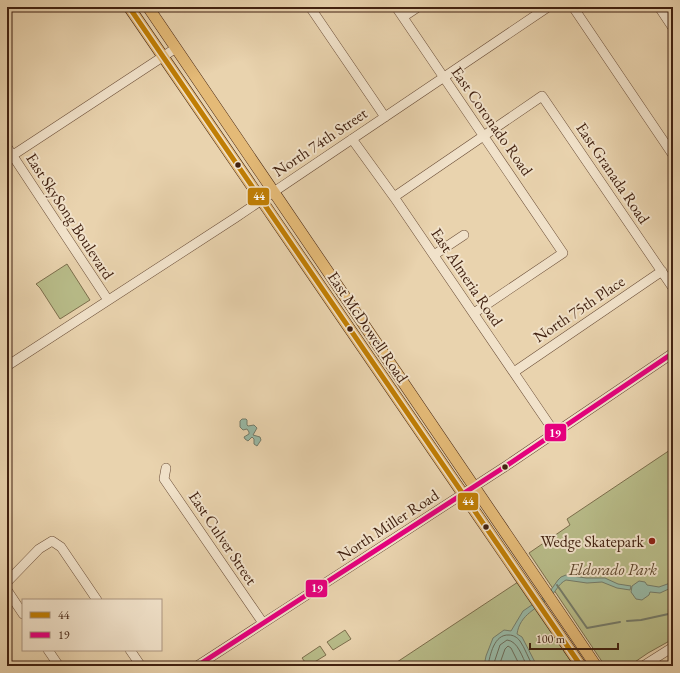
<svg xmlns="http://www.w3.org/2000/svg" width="680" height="673" font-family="'EB Garamond',serif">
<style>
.green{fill:#b8bc89;stroke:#7c6e4c}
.water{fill:#98b9a6;stroke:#757c6a}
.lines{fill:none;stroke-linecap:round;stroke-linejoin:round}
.shore{stroke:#6c6d5b;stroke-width:1}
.stream{stroke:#757c6a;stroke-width:2}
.minor-casing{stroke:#6b4e38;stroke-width:10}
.major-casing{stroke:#412110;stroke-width:12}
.minor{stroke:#f1e2ca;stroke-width:9}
.major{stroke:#e4ba77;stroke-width:11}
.bus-1-casing{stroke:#f1e2ca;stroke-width:8}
.bus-2-casing{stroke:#f1e2ca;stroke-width:8}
.bus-1{stroke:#c07e05;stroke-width:5}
.bus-2{stroke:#e5007d;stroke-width:5}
.bus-dot{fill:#412110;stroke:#f1e2ca;stroke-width:1.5}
.poi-dot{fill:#8f2418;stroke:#f1e2ca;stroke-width:1.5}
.labels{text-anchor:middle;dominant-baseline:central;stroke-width:4;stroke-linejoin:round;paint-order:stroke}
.street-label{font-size:16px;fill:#412110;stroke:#f1e2ca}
.poi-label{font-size:16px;fill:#412110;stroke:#f1e2ca;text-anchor:end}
.park-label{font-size:16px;font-style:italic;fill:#5f482e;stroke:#f1e2ca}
.line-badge{stroke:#f1e2ca;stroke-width:1.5}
.badge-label{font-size:11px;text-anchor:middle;font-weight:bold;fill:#fff}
</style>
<rect width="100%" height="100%" fill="#e9d3ae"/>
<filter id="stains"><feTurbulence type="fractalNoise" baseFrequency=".005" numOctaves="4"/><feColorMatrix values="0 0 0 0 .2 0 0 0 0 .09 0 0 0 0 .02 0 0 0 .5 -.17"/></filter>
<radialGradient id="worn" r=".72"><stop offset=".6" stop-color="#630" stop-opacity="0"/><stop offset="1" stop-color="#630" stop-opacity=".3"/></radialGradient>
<path class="green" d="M67,264L90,300L60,319L40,288L36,284Z
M673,448V639L648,653L629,666H605L529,553L570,525L567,519Z
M518,582L574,666H391Z
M345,630L351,639L333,650L327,642Z
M320,646L326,655L308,666L302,658Z"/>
<path class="water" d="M242,419H246L247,420V425L248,426L254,425L257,428L253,435L260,437L261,440L257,446L254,444V439L252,437L248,441L245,439L244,437L249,434V432L247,429L243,430L240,427V421Z
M566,575L586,578H605L618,584L631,586L630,590L617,588L602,582L587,583L566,580C558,584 556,592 549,598C537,609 520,614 517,634L522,637L537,666H484L486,656L493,638L504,630L511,631L523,611L548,594L558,580L561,577Z
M639,581L645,582L647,585L659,587L673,582V587L660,593L650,592L649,595L642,600L636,599L631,592L632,586Z"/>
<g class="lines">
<path class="shore" d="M488,666C490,655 494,634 509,635C513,635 517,637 520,641C525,648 528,658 533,666
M493,666L500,645L507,640C518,641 522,657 527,666
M499,666L505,649L508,646L511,648L520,666"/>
<path class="stream" d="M557,585L587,628L620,622
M627,621L641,620L673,613"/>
<defs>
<path id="minor" d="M310,7L385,117
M396,7L563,253L474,313
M573,7L673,155
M659,7L673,28
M403,17L418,7
M352,139L394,197L555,433
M7,147L108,300
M7,159L176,48
M394,197L542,96L673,288
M434,255L464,235
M7,366L235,218L548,7
M514,372L662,271
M166,468L164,479L263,623
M7,582L39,549L52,541L61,547L97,600
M7,590L23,614
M48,650L59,666
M130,650L141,666
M197,666L506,466L673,353
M643,666L673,647"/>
<path id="major" d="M129,7L581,666
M148,7L596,666"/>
</defs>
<use href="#minor" class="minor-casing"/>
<use href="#major" class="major-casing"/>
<use href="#minor" class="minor"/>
<use href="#major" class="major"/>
<defs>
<path id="bus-1" d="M129,7L581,666"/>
<path id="bus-2" d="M197,666L506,466L673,353"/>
</defs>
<use href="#bus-1" class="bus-1-casing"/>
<use href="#bus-2" class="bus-2-casing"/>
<use href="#bus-1" class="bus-1"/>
<use href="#bus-2" class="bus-2"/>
</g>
<g class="bus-dot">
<circle cx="238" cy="165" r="3.5"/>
<circle cx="350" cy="329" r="3.5"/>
<circle cx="505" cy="467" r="3.5"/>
<circle cx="486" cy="527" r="3.5"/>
</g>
<circle class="poi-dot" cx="652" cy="541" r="4"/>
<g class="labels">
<g class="street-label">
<text transform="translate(492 121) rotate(55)">East Coronado Road</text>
<text transform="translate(320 142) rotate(-34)">North 74th Street</text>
<text transform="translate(613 173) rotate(56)">East Granada Road</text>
<text transform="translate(70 216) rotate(57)">East SkySong Boulevard</text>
<text transform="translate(467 277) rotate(56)">East Almeria Road</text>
<text transform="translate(579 309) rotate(-34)">North 75th Place</text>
<text transform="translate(368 327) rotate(56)">East McDowell Road</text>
<text transform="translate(388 525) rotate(-33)">North Miller Road</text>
<text transform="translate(223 538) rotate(56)">East Culver Street</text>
</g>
<g class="poi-label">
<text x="644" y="541">Wedge Skatepark</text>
</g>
<g class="park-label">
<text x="613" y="569">Eldorado Park</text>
</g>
</g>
<g class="line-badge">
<rect x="247" y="187" width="23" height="19" rx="4" fill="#c07e05"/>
<rect x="544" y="423" width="23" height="19" rx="4" fill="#e5007d"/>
<rect x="457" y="492" width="22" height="19" rx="4" fill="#c07e05"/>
<rect x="305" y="579" width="23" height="19" rx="4" fill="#e5007d"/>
</g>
<g class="badge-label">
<text x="259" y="200">44</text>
<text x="555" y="437">19</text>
<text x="468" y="505">44</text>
<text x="317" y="592">19</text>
</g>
<rect width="680" height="673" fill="none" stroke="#e9d3ae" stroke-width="24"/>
<rect x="8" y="8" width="664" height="657" fill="none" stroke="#412110" stroke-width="2"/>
<rect x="12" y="12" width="656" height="649" fill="none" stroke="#412110"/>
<rect x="22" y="599" width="140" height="52" fill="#f1e2ca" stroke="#ab9580"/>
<rect x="30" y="612" width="20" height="6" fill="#c07e05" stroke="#ab9580"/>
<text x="58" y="619" font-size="12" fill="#412110">44</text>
<rect x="30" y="632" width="20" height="6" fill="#e5007d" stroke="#ab9580"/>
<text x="58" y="639" font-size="12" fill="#412110">19</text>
<path d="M530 643v6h88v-6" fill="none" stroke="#412110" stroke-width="2"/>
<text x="536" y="643" font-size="12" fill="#412110" stroke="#f1e2ca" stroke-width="3" paint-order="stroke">100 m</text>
<rect width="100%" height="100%" filter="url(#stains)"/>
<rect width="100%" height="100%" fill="url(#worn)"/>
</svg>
